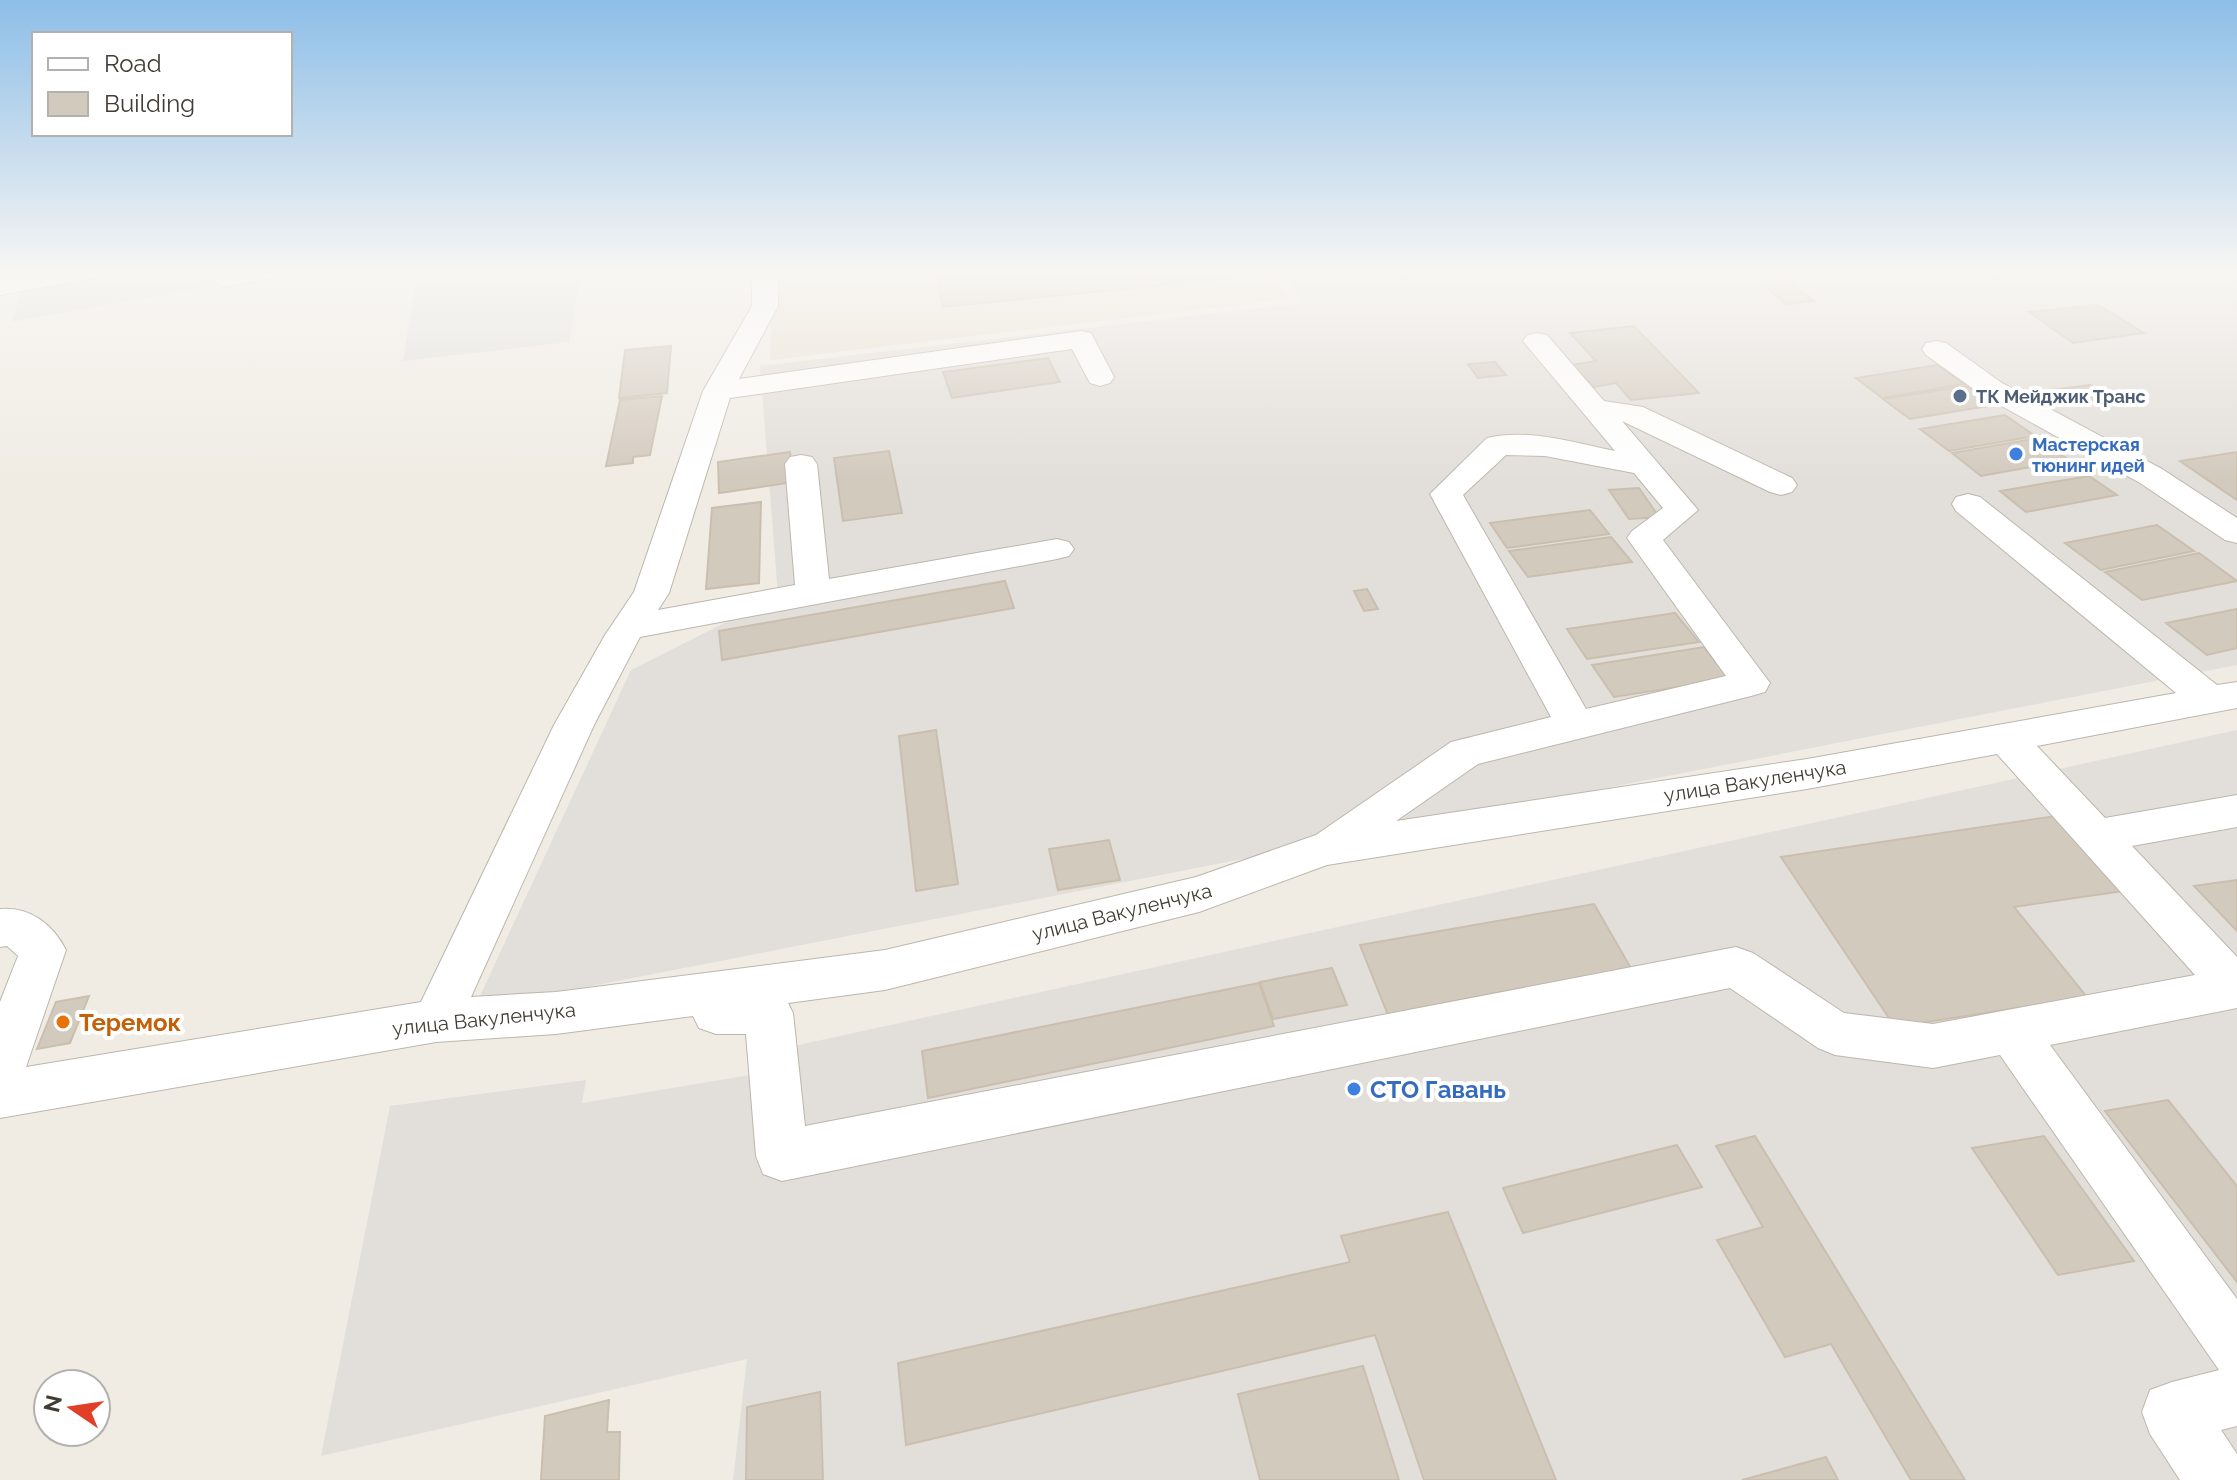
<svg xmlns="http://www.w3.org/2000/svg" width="2237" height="1480" font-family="Raleway,sans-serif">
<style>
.industrial{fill:#e2ded9}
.education{fill:#e8e0cf}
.parking{fill:#e1dfdc}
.building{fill:#d3cabe;stroke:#cabfaf;stroke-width:2}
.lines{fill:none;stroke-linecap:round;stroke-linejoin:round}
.minor-casing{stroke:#bdb6ab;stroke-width:2}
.minor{fill:#fff;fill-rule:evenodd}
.service-dot{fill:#5c6f8a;stroke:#fff;stroke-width:3}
.shop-dot{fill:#3f7fe0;stroke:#fff;stroke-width:3}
.food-dot{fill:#e8710a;stroke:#fff;stroke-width:3}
.labels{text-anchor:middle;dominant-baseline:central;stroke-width:8;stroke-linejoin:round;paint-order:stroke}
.far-service-label{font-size:18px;font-weight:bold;fill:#4e5e75;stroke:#fff;text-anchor:start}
.far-shop-label{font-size:18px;font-weight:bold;fill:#366cbe;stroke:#fff;text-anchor:start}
.street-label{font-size:20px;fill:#413c35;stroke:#fff}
.near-food-label{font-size:24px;font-weight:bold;fill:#c56008;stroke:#fff;text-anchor:start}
.near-shop-label{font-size:24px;font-weight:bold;fill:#366cbe;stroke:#fff;text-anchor:start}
</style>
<rect width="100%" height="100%" fill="#f0ece4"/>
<path class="industrial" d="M1285,272H2237V665L474,1009L631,670L778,596L760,366L1302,303Z
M2237,730V1480H733L747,1359L321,1456L390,1106L586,1080L582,1103L756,1074L758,1054Z"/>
<path class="education" d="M772,272H1274L1289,299L770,360Z"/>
<path class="parking" d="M28,272H219L218,285L12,322Z
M417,272H581L569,342L403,361Z"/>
<path class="building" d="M835,272H878V274L836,278Z
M950,272H1239L1242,277L943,307L936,274Z
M1395,272H1426L1429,276L1400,278Z
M1981,272H2046L2047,273L1991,279Z
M1790,282L1814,301L1786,304L1762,284Z
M2098,305L2144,333L2073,343L2029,312Z
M1634,326L1699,393L1631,400L1616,383L1594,387L1571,365L1596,361L1570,333Z
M671,346L667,393L619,398L625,350Z
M1048,358L1060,382L952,398L943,372Z
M1495,362L1506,375L1478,378L1468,364Z
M1937,365L1964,384L1882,398L1856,378Z
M2090,385L2110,398L2063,405L2043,391Z
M1966,386L1994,405L1910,419L1883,399Z
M662,396L650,455L633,457V463L606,466L620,400Z
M2005,415L2035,436L1949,451L1920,429Z
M2038,438L2069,460L1981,476L1952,453Z
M889,451L902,513L843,521L834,458Z
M790,452L794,482L719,493L718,462Z
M2237,452V500L2180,461Z
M2089,476L2117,495L2026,512L2000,491Z
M1639,488L1659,517L1629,519L1609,490Z
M761,502L759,583L706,589L712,508Z
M1590,510L1609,534L1507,548L1490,523Z
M2157,525L2194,551L2101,570L2065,543Z
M1611,537L1632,562L1528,577L1509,551Z
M2199,553L2237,581L2142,600L2105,572Z
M1005,581L1014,608L722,660L719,631Z
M1367,589L1378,609L1364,611L1354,591Z
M2237,609V648L2207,655L2166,623Z
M1675,613L1699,642L1587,659L1567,629Z
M1704,647L1729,679L1614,697L1592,665Z
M936,730L958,884L916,891L899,736Z
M2056,816L2123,891L2014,907L2087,997L1895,1027L1781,857Z
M1109,840L1120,880L1058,890L1049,849Z
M2237,880V931L2194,886Z
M1594,904L1632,970L1388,1015L1360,945Z
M1332,968L1347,1005L1273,1019L1260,982Z
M1259,983L1274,1026L928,1098L922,1051Z
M89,996L70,1043L37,1049L56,1002Z
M2168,1100L2237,1186V1282L2105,1111Z
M1755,1136L1965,1480H1911L1831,1344L1785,1357L1717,1240L1763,1227L1716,1146Z
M2044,1136L2134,1261L2058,1275L1972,1148Z
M1677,1145L1702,1187L1523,1233L1503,1188Z
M1448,1212L1556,1480H1424L1375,1335L906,1445L898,1363L1350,1262L1341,1236Z
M1363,1366L1399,1480H1260L1238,1394Z
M820,1392L823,1480H746L747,1407Z
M609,1400L607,1432H620L619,1480H541L545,1416Z
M1826,1457L1838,1480H1742Z"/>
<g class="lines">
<defs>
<path id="minor" d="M39,272H98L94,277L85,280L0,295V279Z
M212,272H282L278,277L225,287L216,284Z
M752,272H778V306L739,379L1081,331L1091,333L1114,377L1110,383L1100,386L1090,383L1072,349L730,398L669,593L658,610L795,585L785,464L790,457L801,455L812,457L817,464L829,579L1057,539L1069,542L1074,549L1069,556L1057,559L640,637L594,725L471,997L556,992L885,950L1196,877L1316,835L1451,742L1551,717L1430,494L1487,438C1528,428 1575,443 1615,451L1523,341L1527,335L1537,333L1547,335L1604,401L1643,407L1792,478L1797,485L1792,492L1781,495L1770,492L1622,421L1698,510L1663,540L1770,683L1765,692L1751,696L1478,764L1396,821L1807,759L2176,693L1956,511L1952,504L1956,497L1968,494L1980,497L2217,685L2237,682V708L2037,746L2105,818L2237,795V827L2132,846L2237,957V1008L2050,1045L2237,1299V1426L2221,1430L2237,1454V1480H2180L2150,1434L2142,1412L2150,1390L2172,1382L2219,1370L2000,1055L1933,1068L1835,1055L1818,1048L1730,988L782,1181L763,1174L756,1156L746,1034H716L699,1028L693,1016L556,1034L436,1042L0,1118V1002L18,956L7,946L0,947V909C29,906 53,924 66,950L26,1067L421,1002L554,725L605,635L634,592L703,391L752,306ZM1506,455L1545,456L1634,473L1663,508L1632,531L1627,538L1726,676L1586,709L1463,495ZM1997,754L2195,975L1933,1024L1844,1013L1753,953L1736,947L805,1126L793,1013L788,1003L885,990L1199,912L1327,865L1807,789Z
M1936,341L1946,343L2002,383L2162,469L2237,518V543L2225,540L2140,483L1982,395L1926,355L1922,349L1926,343Z"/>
</defs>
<use href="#minor" class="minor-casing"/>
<use href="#minor" class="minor"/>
</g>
<linearGradient id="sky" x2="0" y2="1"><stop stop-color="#8dbee8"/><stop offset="0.57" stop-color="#f8f6f3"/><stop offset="1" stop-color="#f8f6f3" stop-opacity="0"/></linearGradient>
<rect width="2237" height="480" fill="url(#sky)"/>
<circle class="service-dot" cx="1960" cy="396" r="8"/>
<g class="shop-dot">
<circle cx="2016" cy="454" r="8"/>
<circle cx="1354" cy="1089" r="8"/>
</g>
<circle class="food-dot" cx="63" cy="1022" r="8"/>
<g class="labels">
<g class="far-service-label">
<text x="1976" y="396">ТК Мейджик Транс</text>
</g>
<g class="far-shop-label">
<text x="2032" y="444">Мастерская<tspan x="2032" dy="21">тюнинг идей</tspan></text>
</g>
<g class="street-label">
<text transform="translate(1755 781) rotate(-9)">улица Вакуленчука</text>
<text transform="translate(1122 912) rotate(-14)">улица Вакуленчука</text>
<text transform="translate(484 1019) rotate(-6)">улица Вакуленчука</text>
</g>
<g class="near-food-label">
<text x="79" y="1022">Теремок</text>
</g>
<g class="near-shop-label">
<text x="1370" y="1089">СТО Гавань</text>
</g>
</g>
<rect x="32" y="32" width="260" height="104" fill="#ffffff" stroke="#b3b1ae" stroke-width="2"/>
<rect x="48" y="58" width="40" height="12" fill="#ffffff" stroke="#b3b1ae" stroke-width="2"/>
<text x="104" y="72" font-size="24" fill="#413c35">Road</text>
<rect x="48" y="92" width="40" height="24" fill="#d3cabe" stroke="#b3b1ae" stroke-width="2"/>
<text x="104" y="112" font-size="24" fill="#413c35">Building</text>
<g transform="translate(72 1408) rotate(283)"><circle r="38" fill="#ffffff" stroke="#b3b1ae" stroke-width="2"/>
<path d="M0-6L14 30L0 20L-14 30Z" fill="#e23f29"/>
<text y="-12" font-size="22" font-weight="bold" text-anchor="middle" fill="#413c35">N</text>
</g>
</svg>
